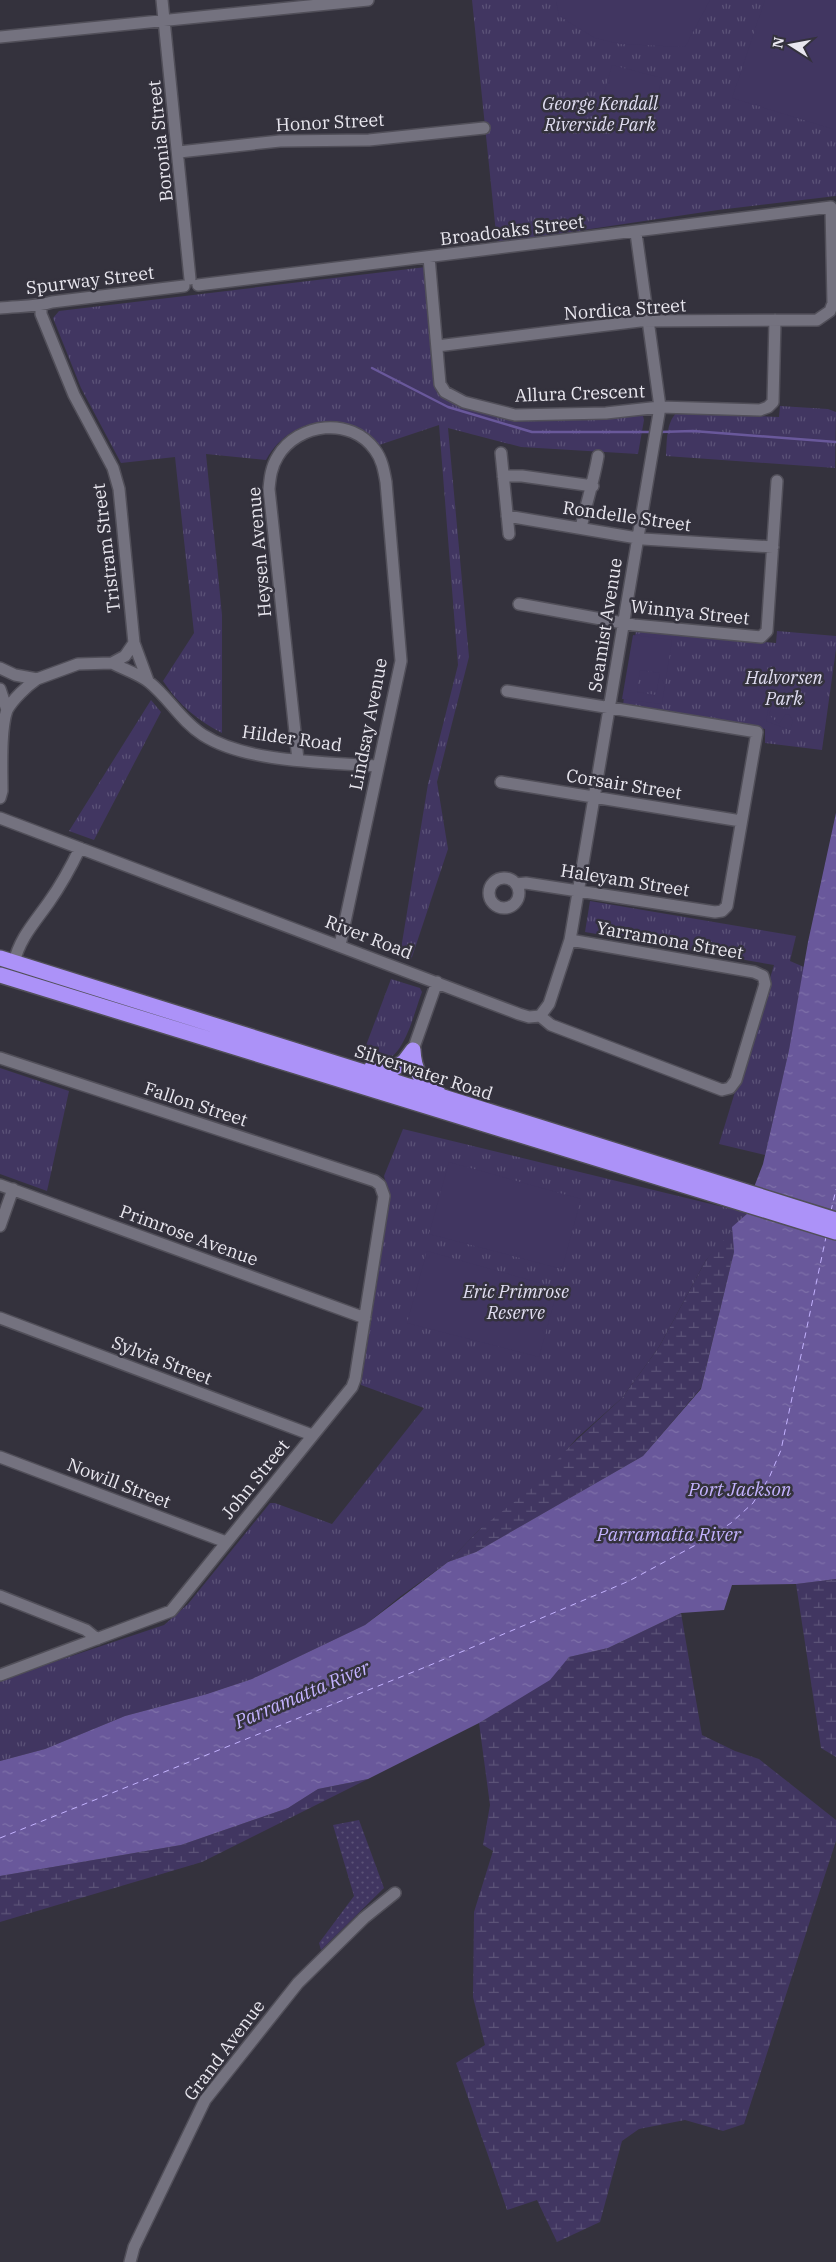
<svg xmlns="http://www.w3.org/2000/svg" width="836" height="2262" font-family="'IBM Plex Serif',serif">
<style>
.grass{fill:url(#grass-dots)}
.wetland{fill:url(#wetland-marsh)}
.park{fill:url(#park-tufts)}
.garden{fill:#413661;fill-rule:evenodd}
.water{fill:url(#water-ripples)}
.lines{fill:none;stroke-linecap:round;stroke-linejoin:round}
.stream{stroke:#69589b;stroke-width:2.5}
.ferry{stroke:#c3b2fe;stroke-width:1;stroke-dasharray:6 5;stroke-linecap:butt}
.minor-casing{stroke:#514f59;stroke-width:14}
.highway-casing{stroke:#514f59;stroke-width:18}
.minor{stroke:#74727f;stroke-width:11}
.highway{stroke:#ac92f8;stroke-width:15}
.labels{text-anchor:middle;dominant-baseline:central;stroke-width:5;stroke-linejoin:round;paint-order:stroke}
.park-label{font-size:18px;font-style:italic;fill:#e0ddf1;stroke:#34323d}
.street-label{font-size:18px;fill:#e9e7ef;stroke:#34323d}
.water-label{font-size:19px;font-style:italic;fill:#c3b2fe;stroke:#34323d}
</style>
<defs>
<pattern id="grass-dots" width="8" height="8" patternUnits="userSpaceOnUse" patternTransform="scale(1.25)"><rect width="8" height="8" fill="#413661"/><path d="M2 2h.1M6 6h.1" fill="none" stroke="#5c5378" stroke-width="1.8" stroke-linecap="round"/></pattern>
<pattern id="wetland-marsh" width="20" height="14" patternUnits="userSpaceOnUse" patternTransform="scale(1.25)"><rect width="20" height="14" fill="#413661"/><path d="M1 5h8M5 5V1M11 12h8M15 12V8" fill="none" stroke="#5c5378"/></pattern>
<pattern id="park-tufts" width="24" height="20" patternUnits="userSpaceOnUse" patternTransform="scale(1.25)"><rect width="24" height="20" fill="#413661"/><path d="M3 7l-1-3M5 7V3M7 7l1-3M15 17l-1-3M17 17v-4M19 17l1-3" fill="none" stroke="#5c5378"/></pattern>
<pattern id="water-ripples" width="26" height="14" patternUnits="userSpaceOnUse" patternTransform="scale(1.25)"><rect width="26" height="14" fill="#69589b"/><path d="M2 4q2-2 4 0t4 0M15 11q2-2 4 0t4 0" fill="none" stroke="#7e70a9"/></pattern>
</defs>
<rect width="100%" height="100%" fill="#34323d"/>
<path class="grass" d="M359,1820L384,1888L321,1950L319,1943L354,1896L333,1825Z"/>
<path class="wetland" d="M732,1227L734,1252L701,1388L643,1456L476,1552L448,1562L480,1529L622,1398L659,1347L706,1260Z
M836,1579V1757L821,1748L796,1584Z
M681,1613L702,1735L735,1751L759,1759L836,1820V1841L744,2124L723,2131L685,2120L639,2129L622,2141L600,2222L557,2242L537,2200L507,2210L456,2063L485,2045L473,1997L474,1912L493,1851L483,1845L490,1805L479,1723L569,1657L608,1648Z
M368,1779L202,1862L0,1922V1876L181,1845L288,1808L318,1789Z"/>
<path class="park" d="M472,0H836V196L718,210L497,243Z
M426,267L435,383L485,412L638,414L643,416L644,420L638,454L521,447L448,428L469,657L437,782L448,849L411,960L400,955L428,784L458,665L439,425L379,445C344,409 290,416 266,460L206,454L222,615V733C198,721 178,704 163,681L194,633L175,457L121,463L81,388L53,318L59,311Z
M780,406L828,409L836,412L835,468L666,456C667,441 666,423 677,412L779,417Z
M636,631L776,643L777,631L836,636V649L822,750L765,743V729L623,704Z
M151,700L161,712L94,840L69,831Z
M590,901L796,936L790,961L804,967L789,1050L765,1155L719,1144L774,965L585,932Z
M391,979L420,988L422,992C415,1010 405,1055 385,1060C378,1063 369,1058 362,1056Z
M0,1068L69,1091L47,1191L0,1174Z
M403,1129L748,1213L706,1260L659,1347L622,1398L577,1438L533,1487L480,1529L448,1562L401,1596L365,1625L252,1679L207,1694L125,1716L45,1749L0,1761V1680L164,1625L188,1604L270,1503H275L332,1524L424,1408L361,1385L390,1199L384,1176Z"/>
<path class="garden" d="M556,0H710L685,47L620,44L595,38L559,16Z
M765,0H836V130L732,98Z
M612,65L662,78L646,139L595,125Z
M633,635L672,640L662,704L622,699ZM640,670L660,673L656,695L637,692Z
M771,695L774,698L769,715L779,724L785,715L789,714L793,721L790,730L766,721Z
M449,1162L581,1199L562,1269L429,1234Z
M427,1251L558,1288L539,1357L407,1323Z"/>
<path class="water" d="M836,813V1579L796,1584L732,1585L724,1610L681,1613L608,1648L569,1657L550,1680L479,1723L368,1779L318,1789L288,1808L181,1845L0,1876V1761L45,1749L125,1716L207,1694L252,1679L365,1625L448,1562L476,1552L643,1456L701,1389L734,1252L732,1227L748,1213L749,1200L763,1164L789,1050L808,942Z"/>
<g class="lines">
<path class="stream" d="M372,368L448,407L532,432H652
M660,432L693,431L836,442"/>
<path class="ferry" d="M831,1211L836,1189
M0,1838L428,1666L629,1581L705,1540L731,1523L753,1503L769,1478L781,1450L826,1237"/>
<defs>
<path id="minor" d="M162,0L190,279
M0,37L368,0
M179,152L280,141L369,140L484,128
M429,257L440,384L445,392L464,402L515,415L606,413L660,407L760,410L768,407L773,402L775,320
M198,285L831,207L833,303L830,311L817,320L640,321L437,346
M41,306V314L74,395L113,468L119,489L134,643L148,681
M0,308C17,306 36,307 52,302L184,286
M501,453L509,534
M503,476H522L593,486
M507,516L643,539L773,547
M581,528C586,504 594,480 598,456
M519,604L634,625L761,637L767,631L777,481
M112,663C123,669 139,674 149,682C169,698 181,721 203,735C247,763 326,762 378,766
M0,668L15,675L37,679L78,664L112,663L125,656L134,643
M0,689L7,710
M507,691L757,732L727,906L722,911L715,912L526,883L516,884
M298,760L269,489C270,478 271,467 278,456C298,423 351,416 375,450C382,459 384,471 386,482L401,661L340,945
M501,782L741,821
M0,798L2,791C2,770 0,729 7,710C13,699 27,686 37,679
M0,818L519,1014L529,1017L540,1016L551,1025L722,1090L730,1088L736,1080L765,984L763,976L754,972L570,940
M489 893a15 15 0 1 1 30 0a15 15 0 1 1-30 0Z
M14,963C19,939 35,922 49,902C61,885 71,867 80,848
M540,1016L549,1004L570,940L660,407L636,233
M413,1050L437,982
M0,1058L375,1181L380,1185L384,1196L355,1379L352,1387L171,1611L0,1675
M0,1185L365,1318
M0,1226L13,1189
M0,1318L312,1435
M0,1457L226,1542
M0,1596L86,1630L97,1639
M130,2262L134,2247L205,2100L298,1983L364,1918L395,1893"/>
<path id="highway" d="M0,958L836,1220
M0,975L836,1232
M413,1050C414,1071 421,1081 438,1093
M372,1067L391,1070L404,1062L413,1050"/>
</defs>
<use href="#minor" class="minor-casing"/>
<use href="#highway" class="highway-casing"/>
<use href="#minor" class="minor"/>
<use href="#highway" class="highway"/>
</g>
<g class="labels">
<g class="park-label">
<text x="600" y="103">George Kendall<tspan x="600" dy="21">Riverside Park</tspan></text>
<text x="784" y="677">Halvorsen<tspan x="784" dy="21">Park</tspan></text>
<text x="516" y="1291">Eric Primrose<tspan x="516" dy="21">Reserve</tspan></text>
</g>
<g class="street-label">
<text transform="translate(330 122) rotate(-3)">Honor Street</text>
<text transform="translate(160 141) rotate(-96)">Boronia Street</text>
<text transform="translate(512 230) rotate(-7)">Broadoaks Street</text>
<text transform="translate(90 280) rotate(-7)">Spurway Street</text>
<text transform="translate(625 309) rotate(-4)">Nordica Street</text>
<text transform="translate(580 393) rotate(-2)">Allura Crescent</text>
<text transform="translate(627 516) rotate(8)">Rondelle Street</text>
<text transform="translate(106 548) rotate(-97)">Tristram Street</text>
<text transform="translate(259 552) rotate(-95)">Heysen Avenue</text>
<text transform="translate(690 612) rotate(6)">Winnya Street</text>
<text transform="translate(605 625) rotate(-81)">Seamist Avenue</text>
<text transform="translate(368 724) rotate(-79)">Lindsay Avenue</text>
<text transform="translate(292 738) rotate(8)">Hilder Road</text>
<text transform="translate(624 784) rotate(9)">Corsair Street</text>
<text transform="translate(625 880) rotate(9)">Haleyam Street</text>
<text transform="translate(369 937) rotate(21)">River Road</text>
<text transform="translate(670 940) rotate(10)">Yarramona Street</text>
<text transform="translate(424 1072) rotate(18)">Silverwater Road</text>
<text transform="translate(196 1104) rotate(18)">Fallon Street</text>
<text transform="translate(189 1235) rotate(20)">Primrose Avenue</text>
<text transform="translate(162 1360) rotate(21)">Sylvia Street</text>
<text transform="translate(255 1479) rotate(-51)">John Street</text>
<text transform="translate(119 1483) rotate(21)">Nowill Street</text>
<text transform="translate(224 2050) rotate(-53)">Grand Avenue</text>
</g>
<g class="water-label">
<text x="740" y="1489">Port Jackson</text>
<text x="669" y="1534">Parramatta River</text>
<text transform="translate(302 1694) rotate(-23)">Parramatta River</text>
</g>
</g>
<g transform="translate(791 45) rotate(281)" stroke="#34323d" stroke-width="4" paint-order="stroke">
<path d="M0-4L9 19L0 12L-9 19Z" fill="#e9e7ef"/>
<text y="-8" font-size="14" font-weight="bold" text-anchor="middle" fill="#e9e7ef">N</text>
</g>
</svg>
